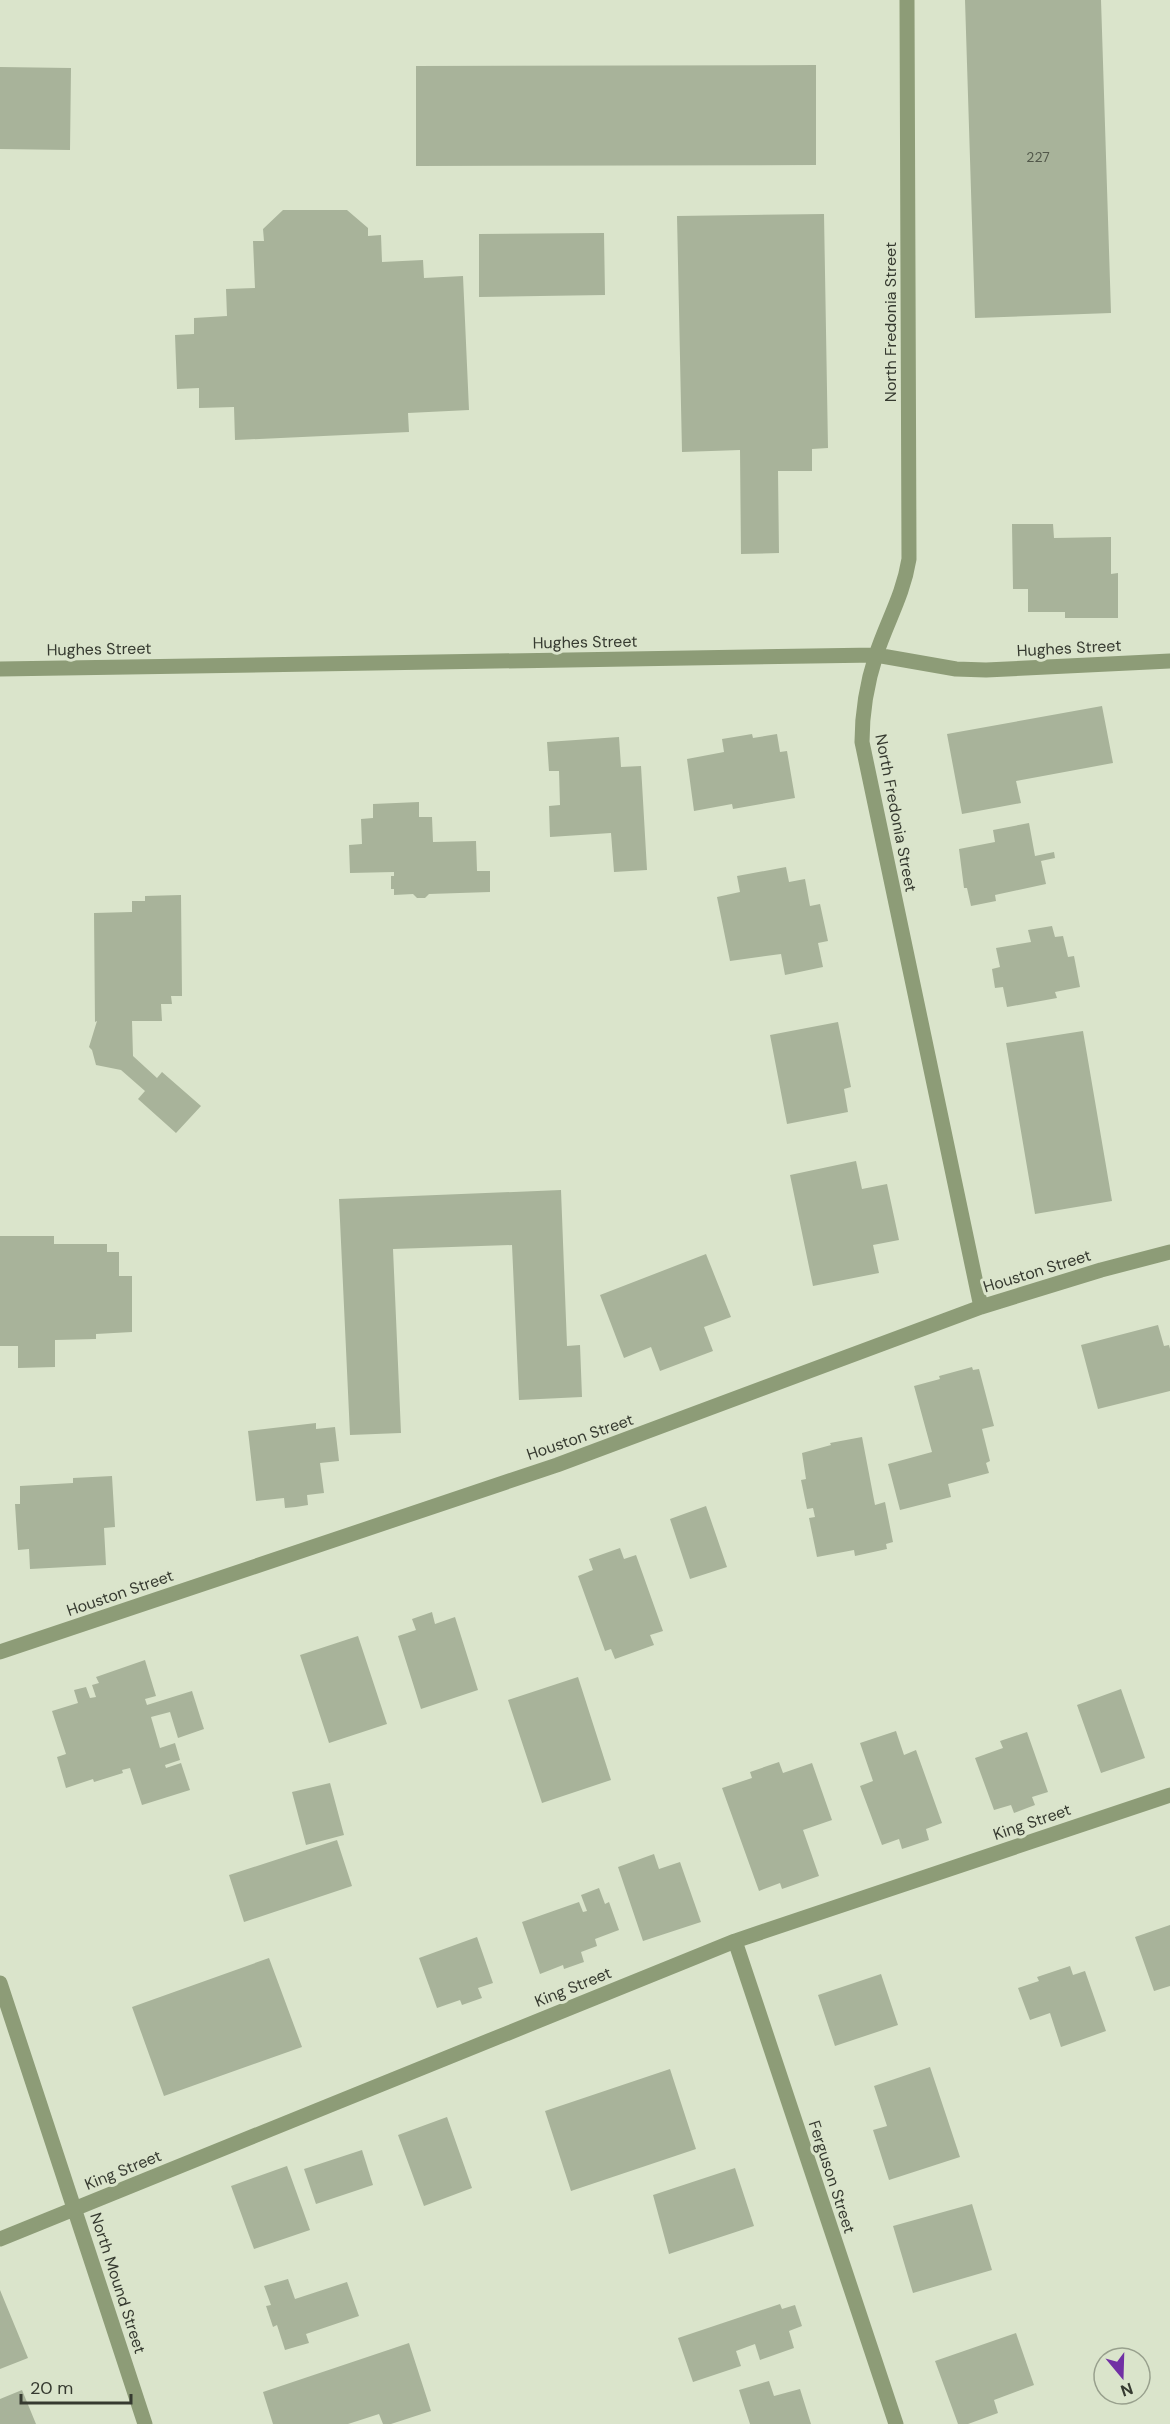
<svg xmlns="http://www.w3.org/2000/svg" width="1170" height="2424" font-family="'DM Sans',sans-serif">
<style>
.building{fill:#a8b39a}
.lines{fill:none;stroke-linecap:round;stroke-linejoin:round}
.minor{stroke:#8d9c77;stroke-width:15}
.labels{text-anchor:middle;dominant-baseline:central;stroke-width:6;stroke-linejoin:round;paint-order:stroke}
.number-label{font-size:14px;fill:#52584a}
.street-label{font-size:16px;fill:#363a30;stroke:#dae4cb}
</style>
<rect width="100%" height="100%" fill="#dae4cb"/>
<path class="building" d="M965,0H1101L1111,313L975,318Z
M816,65V165L416,166V66Z
M0,67L71,68L70,150L0,149Z
M283,210H347L368,228V236L381,235L382,262L423,260L424,278L463,276L469,410L408,413L409,432L235,440L234,407L199,408V388L177,389L175,335L194,334V318L227,316L226,289L255,288L253,241H264L263,229Z
M824,214L828,448L812,449V471H778L779,553L741,554L740,450L682,452L677,216Z
M604,233L605,295L479,297V234Z
M1012,524H1053L1054,538L1111,537V574L1118,573V618H1065V612H1028V589H1013Z
M1102,706L1113,763L1016,781L1021,803L962,814L947,734Z
M752,734L753,738L777,734L780,752L787,751L795,798L733,809L732,804L694,811L687,759L724,752L722,739Z
M619,737L621,767L641,766L647,870L614,872L611,833L550,837L549,806L560,805L559,771H549L547,742Z
M419,802V817H432L433,842L476,841L477,871H490V892L429,894L425,898H417L413,894L394,895V889H391V876H394V872L350,873L349,845L362,844L361,819L373,818V804Z
M1029,823L1035,856L1054,852L1055,858L1041,861L1046,884L995,895L996,901L971,906L967,888H964L959,849L995,842L993,830Z
M786,867L789,882L805,879L810,906L820,904L828,941L818,943L823,967L785,975L781,954L730,961L717,897L740,892L737,876Z
M181,895L182,996H171L172,1004H161L162,1021H132L133,1056L157,1078L162,1072L201,1106L176,1133L138,1099L145,1091L121,1070L96,1065L92,1050L89,1047L97,1021L95,1022L94,913L132,912V901H145V896Z
M1052,926L1055,937L1063,936L1068,957L1074,956L1080,987L1055,992L1057,998L1007,1007L1003,987L995,988L992,969L1000,967L996,948L1031,942L1028,930Z
M838,1022L851,1087L844,1089L848,1112L787,1124L770,1035Z
M1083,1031L1112,1201L1035,1214L1006,1043Z
M856,1161L862,1189L887,1184L899,1240L873,1245L879,1273L813,1286L790,1175Z
M561,1190L567,1346L580,1345L582,1397L519,1400L512,1245L393,1249L401,1433L350,1435L339,1199Z
M0,1236H54V1244H107V1252H119V1276H132V1332L96,1334V1339L55,1340V1367L18,1368V1346H0Z
M706,1254L731,1317L704,1327L713,1351L660,1371L651,1347L624,1358L600,1295Z
M1158,1325L1164,1346L1169,1345L1170,1349V1391L1098,1409L1081,1345Z
M972,1367L973,1370L979,1369L994,1426L982,1429L990,1461L986,1463L989,1473L948,1484L951,1497L900,1510L888,1464L932,1452L914,1386L940,1379L939,1376Z
M316,1423V1429L335,1427L339,1461L320,1463L324,1493L307,1495L308,1505L296,1507L285,1508L284,1498L256,1501L248,1431Z
M862,1437L875,1505L885,1502L893,1542L886,1544L887,1549L855,1556L854,1550L817,1557L809,1518L815,1517L813,1508L807,1509L801,1480L806,1479L802,1453L831,1445L830,1443Z
M112,1476L115,1527L104,1528L106,1565L30,1569L29,1549L18,1550L15,1504H20V1486L73,1483V1478Z
M706,1506L727,1567L690,1579L670,1519Z
M620,1548L624,1559L636,1555L663,1631L650,1635L654,1645L615,1659L611,1649L605,1651L578,1576L593,1570L589,1559Z
M432,1612L435,1624L455,1617L478,1690L421,1709L398,1636L416,1630L412,1619Z
M358,1636L387,1724L329,1743L300,1655Z
M145,1660L156,1696L145,1699L147,1705L192,1691L204,1729L178,1738L170,1712L151,1717L160,1748L175,1743L180,1760L165,1765L166,1768L181,1763L190,1790L142,1805L130,1768L122,1770L123,1773L94,1782L93,1779L66,1788L57,1757L66,1754L52,1711L78,1703L74,1690L86,1687L90,1698L96,1697L92,1685L99,1683L96,1677Z
M578,1677L611,1780L542,1803L508,1700Z
M1121,1689L1145,1758L1101,1773L1077,1705Z
M896,1731L904,1755L916,1750L942,1823L926,1829L929,1840L902,1849L899,1839L882,1845L860,1786L873,1781L860,1743Z
M1027,1732L1048,1792L1032,1797L1035,1805L1014,1813L1011,1805L994,1810L975,1758L1003,1748L1000,1741Z
M779,1762L783,1773L812,1763L832,1820L803,1830L819,1876L782,1889L780,1883L759,1891L722,1788L752,1778L750,1772Z
M330,1783L344,1835L306,1845L292,1792Z
M337,1840L352,1886L244,1922L229,1875Z
M654,1854L659,1869L680,1862L701,1922L643,1941L618,1867Z
M599,1888L605,1904L609,1902L619,1930L595,1939L597,1946L581,1952L584,1962L564,1969L563,1965L540,1974L522,1922L579,1902L583,1912L587,1911L581,1895Z
M1170,1925V1986L1154,1991L1135,1937Z
M477,1937L493,1983L478,1988L482,1998L462,2005L460,2000L437,2008L419,1958Z
M269,1958L302,2047L164,2096L132,2007Z
M1070,1966L1073,1975L1085,1971L1106,2031L1061,2047L1050,2013L1030,2020L1018,1988L1039,1981L1037,1977Z
M881,1974L898,2025L835,2046L818,1995Z
M930,2067L960,2157L889,2180L873,2130L887,2126L874,2086Z
M670,2069L696,2149L571,2191L545,2111Z
M447,2117L472,2188L424,2206L398,2135Z
M362,2150L373,2185L316,2204L304,2169Z
M287,2166L310,2230L254,2249L231,2186Z
M735,2168L754,2226L669,2254L653,2195Z
M972,2204L992,2270L913,2293L893,2226Z
M288,2279L295,2299L347,2282L359,2316L306,2334L309,2343L285,2350L277,2325L273,2327L266,2306L271,2305L264,2286Z
M0,2290L28,2358L0,2369Z
M780,2304L782,2309L795,2305L802,2326L789,2331L794,2348L760,2360L755,2344L736,2351L741,2366L693,2382L678,2338Z
M1016,2333L1034,2385L994,2400L998,2413L968,2424H958L935,2361Z
M409,2343L431,2411L391,2424H383L379,2414L348,2424H273L263,2392Z
M769,2381L774,2396L800,2389L811,2424H750L739,2390Z
M22,2390L36,2424H0V2399Z"/>
<g class="lines">
<path class="minor" d="M907,0L909,559C903,596 887,621 876,655C867,683 862,713 862,742L981,1307
M0,669L876,655L956,669L986,670L1170,661
M0,1652L557,1465L981,1307L1101,1270L1170,1252
M735,1941L896,2424
M0,1983L145,2424
M0,2239L735,1941L1170,1795"/>
</g>
<g class="labels">
<g class="number-label">
<text x="1038" y="157">227</text>
</g>
<g class="street-label">
<text transform="translate(890 322) rotate(-90)">North Fredonia Street</text>
<text transform="translate(585 642) rotate(-1)">Hughes Street</text>
<text transform="translate(1069 648) rotate(-3)">Hughes Street</text>
<text transform="translate(99 649) rotate(-1)">Hughes Street</text>
<text transform="translate(896 813) rotate(79)">North Fredonia Street</text>
<text transform="translate(1037 1271) rotate(-17)">Houston Street</text>
<text transform="translate(580 1437) rotate(-19)">Houston Street</text>
<text transform="translate(120 1593) rotate(-19)">Houston Street</text>
<text transform="translate(1032 1822) rotate(-19)">King Street</text>
<text transform="translate(573 1987) rotate(-22)">King Street</text>
<text transform="translate(123 2170) rotate(-22)">King Street</text>
<text transform="translate(832 2177) rotate(72)">Ferguson Street</text>
<text transform="translate(118 2283) rotate(72)">North Mound Street</text>
</g>
</g>
<g transform="translate(1122 2376) rotate(161)"><circle r="28" fill="#dae4cb" stroke="#98a08d" stroke-width="1.5"/>
<path d="M0-4.5L10 22L0 15L-10 22Z" fill="#7130a4"/>
<text y="-9" font-size="16" font-weight="bold" text-anchor="middle" fill="#363a30">N</text>
</g>
<path d="M21 2394v9h110v-9" fill="none" stroke="#363a30" stroke-width="3"/>
<text x="30" y="2394" font-size="18" fill="#363a30" stroke="#dae4cb" stroke-width="4.5" paint-order="stroke">20 m</text>
</svg>
